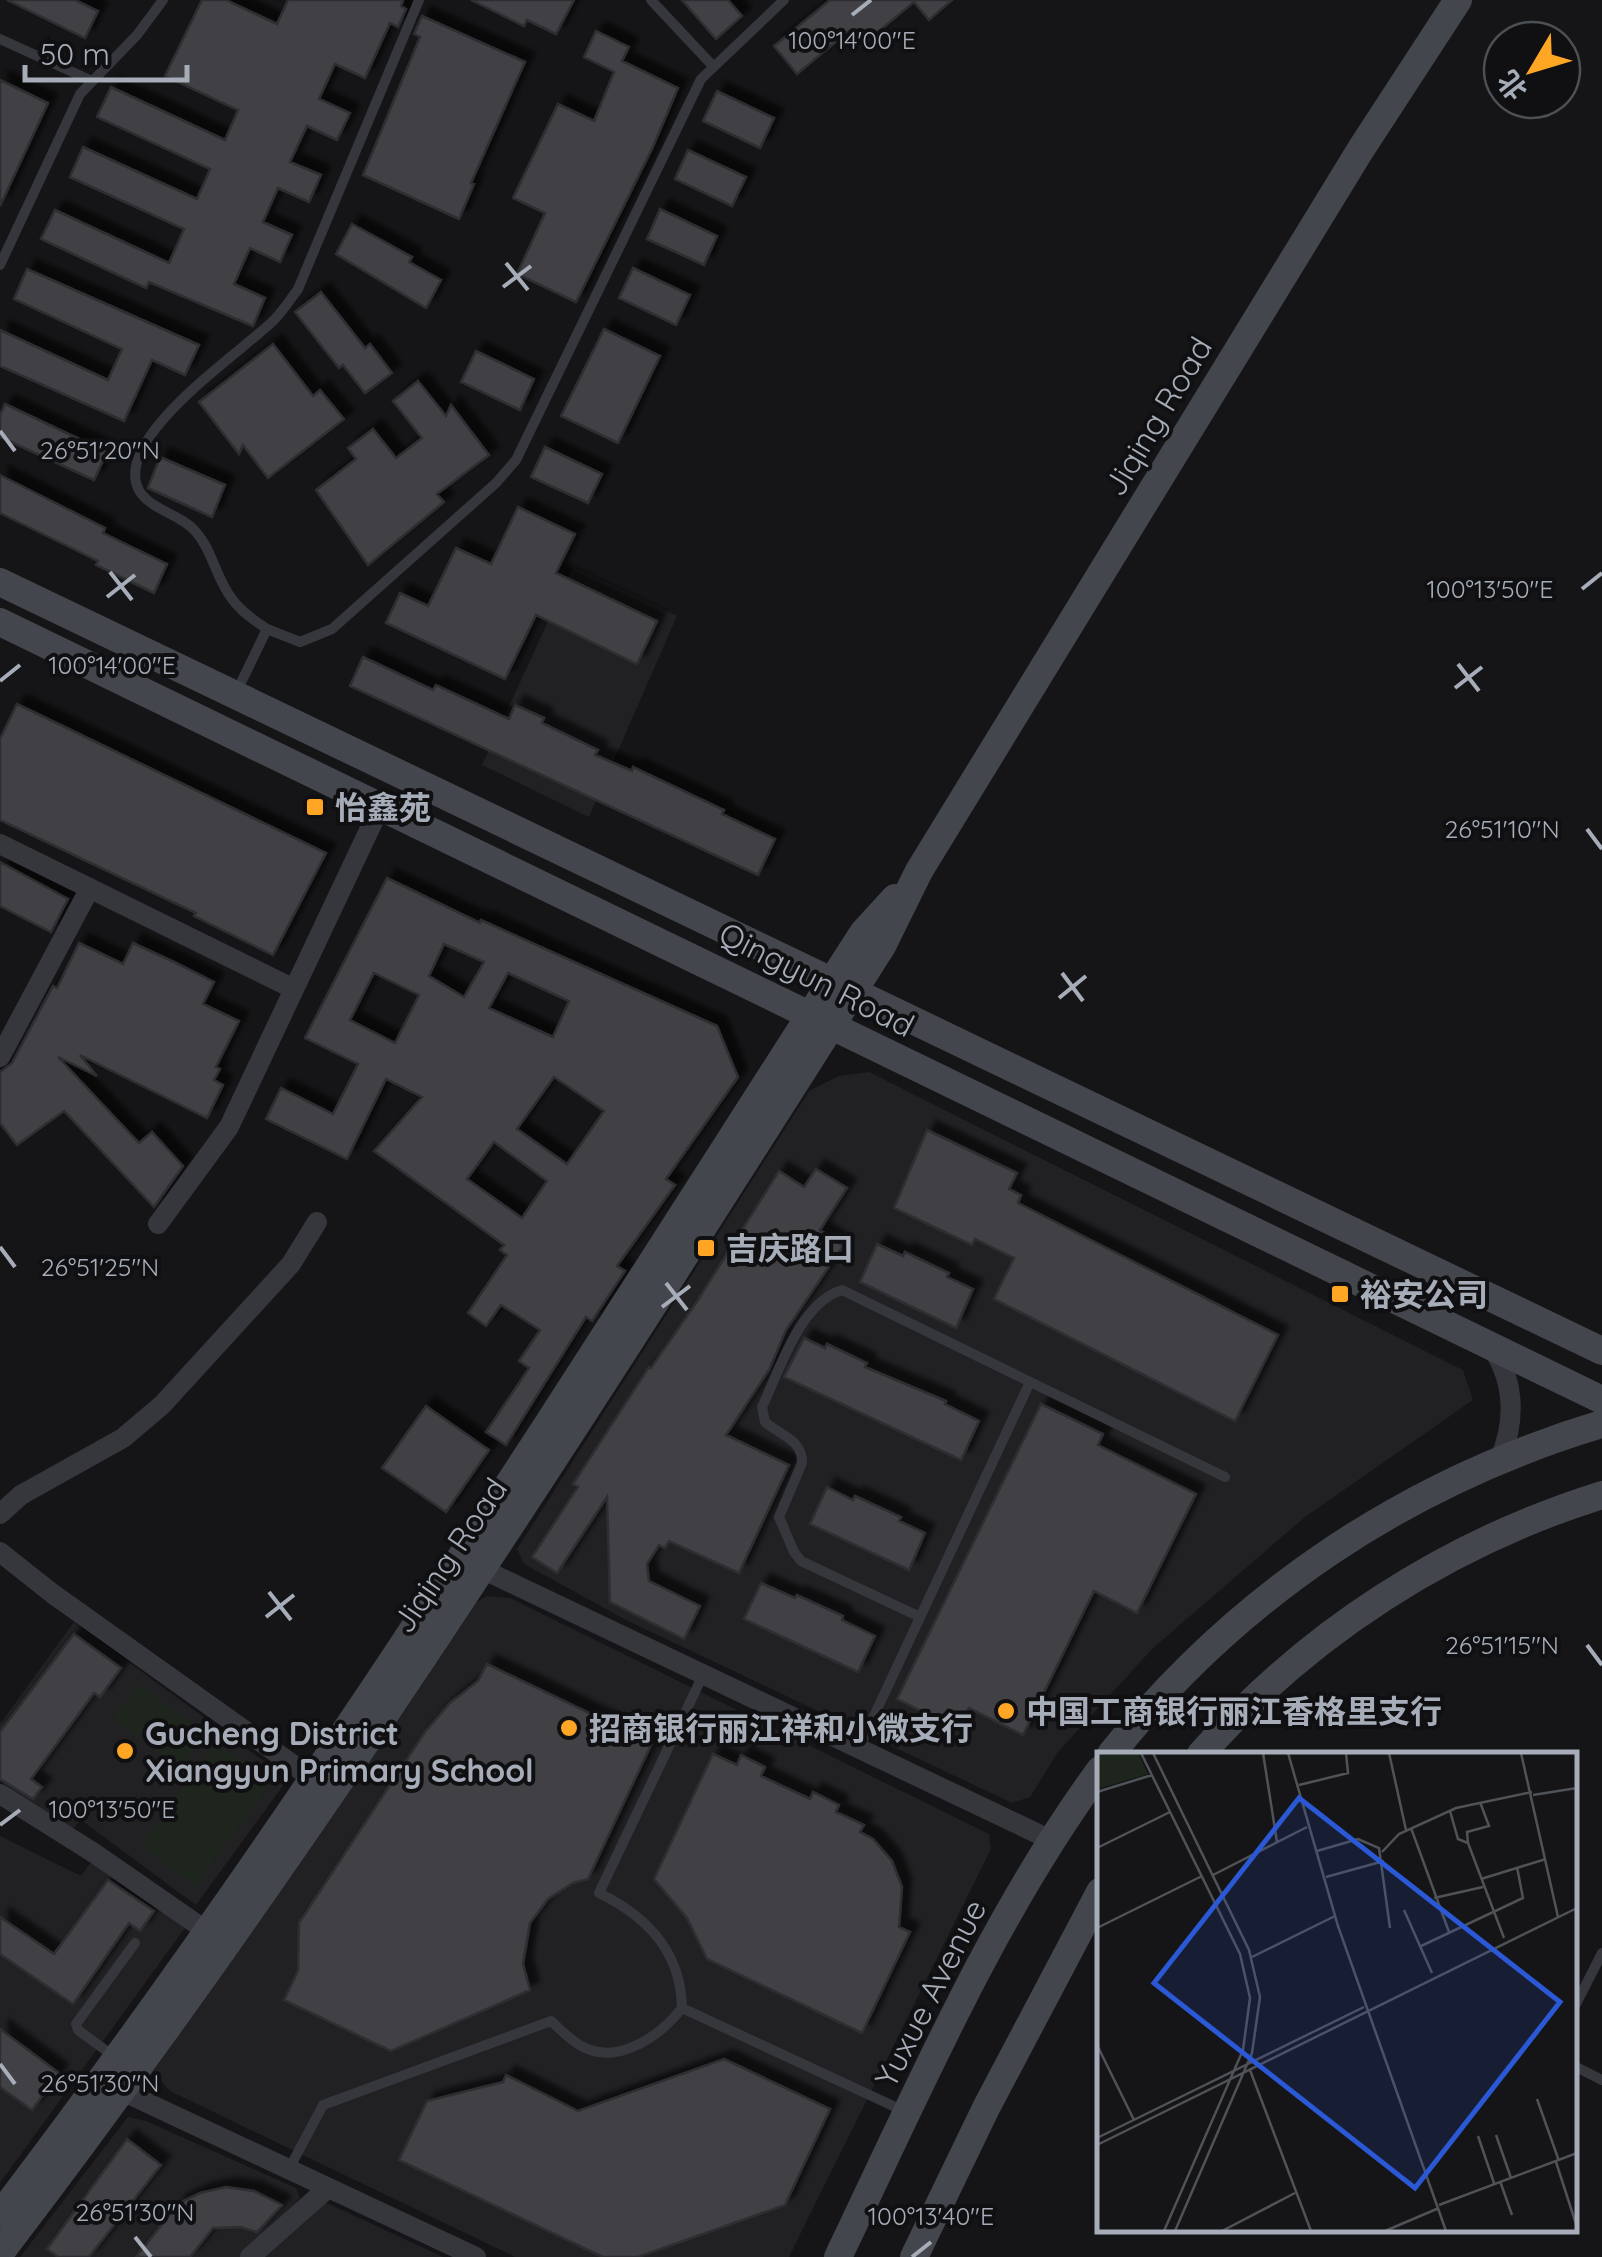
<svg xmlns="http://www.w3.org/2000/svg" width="1602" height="2257" font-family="Quicksand,'Noto Sans SC',sans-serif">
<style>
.built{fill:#212124}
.green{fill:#1d251d}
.building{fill:#3f4044;stroke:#2f2f33;stroke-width:2.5;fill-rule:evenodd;filter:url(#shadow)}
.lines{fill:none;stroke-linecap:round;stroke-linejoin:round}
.lane{stroke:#36373c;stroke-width:10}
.street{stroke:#36373c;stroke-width:20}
.secondary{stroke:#43464c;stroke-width:28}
.ticks{fill:none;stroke:#a6adb8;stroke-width:4}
.poi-dot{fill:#ffa625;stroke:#101012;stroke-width:4}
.labels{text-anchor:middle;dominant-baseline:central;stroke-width:8;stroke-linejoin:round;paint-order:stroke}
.street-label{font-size:32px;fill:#a6adb8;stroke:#101012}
.poi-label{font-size:32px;font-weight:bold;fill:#a6adb8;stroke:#101012;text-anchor:start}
.inset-road{fill:none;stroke:#4f5257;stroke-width:2.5}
.view{fill:#2b58d5;fill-opacity:0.15;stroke:#2b58d5;stroke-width:5}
.inset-edge{fill:none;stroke:#a6adb8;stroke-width:5}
.ticks-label{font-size:25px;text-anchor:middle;fill:#a6adb8;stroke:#101012;stroke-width:8;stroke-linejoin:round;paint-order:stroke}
</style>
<defs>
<filter id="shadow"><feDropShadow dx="9" dy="-9" stdDeviation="2.5" flood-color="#0009"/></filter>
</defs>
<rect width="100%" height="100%" fill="#151517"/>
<path class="built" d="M573,567L677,616L589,817L482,765Z
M869,1072L1463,1370L1473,1400L1305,1517L1153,1648L1058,1752L1030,1797L1012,1803L626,1620L524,1564L517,1549L809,1091L839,1076Z
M487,1596L510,1598L989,1834L991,1849L789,2257H515L170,2091L153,2072L470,1606Z
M74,1622L288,1779L196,1905L81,1820L70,1832L0,1781V1724Z
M0,1836L81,1876L91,1862L185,1928L0,2183Z
M128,2117L146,2121L296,2188L300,2198L241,2257H20Z
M325,2202L443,2257H260Z"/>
<path class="green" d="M139,1684L205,1734L180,1768L113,1719Z
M216,1742L271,1782L195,1886L141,1846Z"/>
<path class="building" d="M7,0H75L98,11L85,38Z
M202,0H226L277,24L288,0H403L401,6L406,9L398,27L390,23L365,78L335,64L319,99L350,113L337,140L307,126L290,162L321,175L309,202L278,188L263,222L292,235L280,262L250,248L234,284L265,298L253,326L149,282L146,288L41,239L55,210L169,263L184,229L70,177L83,147L197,199L210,169L97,117L111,87L225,140L238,110L165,76Z
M471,0H574L556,34L527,20L524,26Z
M682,0H728L742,16L716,39Z
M830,0H952L929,20L914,2L861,46L849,31L797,74L774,46Z
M422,16L525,62L471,183L474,184L459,219L363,175L420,37L414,34Z
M596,31L629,47L622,61L678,88L652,149L576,302L517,274L545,213L513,198L558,104L594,121L614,72L584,57Z
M0,80L48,103L0,206Z
M717,91L774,118L760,148L703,121Z
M688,150L746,177L732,206L675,179Z
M660,209L717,236L704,265L647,239Z
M352,224L412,257L409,262L441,280L426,308L336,254Z
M633,268L690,295L676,325L619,298Z
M27,269L199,345L185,375L152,360L124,421L0,366V330L108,380L122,349L14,299Z
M321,292L365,348L370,344L392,373L365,393L343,365L339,368L295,312Z
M604,329L660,356L618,443L561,416Z
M273,344L313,396L320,390L344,419L268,478L243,445L239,454L199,402Z
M476,351L534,379L520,410L461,382Z
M418,381L446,416L451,405L489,455L437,494L444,502L368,565L316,490L356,459L348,448L373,429L396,458L422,438L393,401Z
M5,404L107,452L94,480L0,437V415Z
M545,447L602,474L588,503L531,477Z
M160,457L225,485L212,517L148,488Z
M0,475L105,528L103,533L167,564L154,593L96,565L98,561L0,513Z
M518,507L575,534L556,573L657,621L637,664L536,615L505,679L386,623L400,593L428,606L456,548L491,564Z
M363,657L433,690L436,685L509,719L515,705L544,718L542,723L598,750L595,755L632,771L633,767L724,810L722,814L775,839L758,875L350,686Z
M17,704L326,853L273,955L194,916L196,913L0,820V739Z
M0,862L68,899L51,932L0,906Z
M387,878L480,923L481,920L717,1026L738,1077L666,1179L675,1185L617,1266L625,1271L592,1321L586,1317L506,1445L486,1432L529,1368L519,1361L540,1330L501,1305L486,1326L468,1313L507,1255L500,1250L504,1245L374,1151L422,1097L386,1079L347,1159L266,1119L281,1088L333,1114L358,1064L305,1038ZM444,944L484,962L464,997L429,976ZM374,973L419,995L395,1043L350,1020ZM508,973L569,1001L553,1037L489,1008ZM554,1077L604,1111L567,1164L517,1129ZM494,1142L547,1181L522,1218L467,1179Z
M79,943L123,964L133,943L174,962L214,982L203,1004L239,1021L216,1067L220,1069L214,1080L223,1085L207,1118L80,1055L97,1076L58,1057L139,1143L152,1132L183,1166L154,1207L64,1111L17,1145L0,1123V1072L12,1063L53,986L57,988Z
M927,1130L1017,1173L1009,1189L1021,1195L1018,1203L1278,1335L1235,1421L994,1299L1014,1258L975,1239L972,1245L894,1208Z
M816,1169L847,1188L820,1230L843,1246L786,1330L769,1370L726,1435L789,1465L739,1573L669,1541L665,1548L659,1545L647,1564L649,1581L700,1606L684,1639L610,1602L607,1497L557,1573L532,1557L578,1487L573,1484L649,1367L651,1368L696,1303L779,1171L804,1187Z
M877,1244L903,1256L905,1252L949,1273L947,1277L973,1289L956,1328L860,1282Z
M804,1338L825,1348L827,1344L867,1363L865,1367L946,1401L945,1404L979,1421L961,1460L784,1377Z
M1041,1404L1103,1434L1098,1445L1196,1494L1137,1613L1094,1591L1023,1735L969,1708L958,1729L897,1699Z
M426,1406L489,1450L446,1512L382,1468Z
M827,1487L853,1500L855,1496L901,1517L899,1521L925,1533L909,1570L810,1524Z
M761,1583L795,1598L797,1595L843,1616L842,1620L875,1636L858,1672L744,1619Z
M74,1634L121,1668L100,1697L94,1693L31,1779L42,1787L33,1799L0,1779V1732Z
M487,1664L652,1743L588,1879L573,1883L548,1899L530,1923L523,1964L530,1990L391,2051L284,2000L298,1971L299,1923L425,1732L450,1703L478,1681Z
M713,1754L737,1765L741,1755L765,1767L761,1776L810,1799L813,1792L839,1805L836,1812L864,1825L860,1832L873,1839L892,1861L902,1887L899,1927L910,1932L862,2033L707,1959L687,1918L654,1879Z
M108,1880L154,1911L140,1931L129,1923L73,2004L0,1954V1917L54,1954Z
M0,2029L59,2073L32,2110L0,2087Z
M724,2059L830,2109L785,2205L638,2257H603L399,2160L427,2101L503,2082L506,2075L578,2111Z
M127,2139L161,2165L89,2257H58L47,2249Z
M226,2187L254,2191L282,2205L257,2232L241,2227L213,2228L190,2257H136L179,2203L200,2193Z"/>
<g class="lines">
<path class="lane" d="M651,0L712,65
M0,39L90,80
M0,265L80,94L137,35L163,0
M267,629C249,617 234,606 224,586C214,568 210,548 196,532C181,514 153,511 140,492C108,440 242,352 274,320C283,311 290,300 298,289L419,0
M235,695L267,629L300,642L332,629L496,483L516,460L701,79L784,0
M920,1617L801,1561L794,1552L779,1517L802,1463C803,1440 780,1435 765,1422L762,1407C780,1369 800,1303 842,1290L1225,1477
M859,1748L1030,1382
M682,2008L904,2111
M1574,2008L1602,1953
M116,2058L78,2030L76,2024L135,1943
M1574,2066L1602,2080
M289,2169L323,2105L551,2021C561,2030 571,2041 583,2047C619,2065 660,2036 682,2008C681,1952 648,1917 599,1893L703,1675"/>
<path class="street" d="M0,844L294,989
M0,1057L90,888
M158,1224L229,1127L381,805
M1492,1347C1515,1383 1516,1420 1500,1459
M0,1514L21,1495L123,1438L162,1405L291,1264L317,1222
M0,1552L53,1594L313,1779
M482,1569L1051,1840
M0,1794L94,1853L208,1932
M122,2091L476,2257
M250,2257L328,2188"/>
<path class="secondary" d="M0,582L1602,1351
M0,622L1602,1400
M1111,1754C1238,1595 1407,1482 1602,1424
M1201,1754C1308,1633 1448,1543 1602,1495
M0,2215C313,1805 584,1366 863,933L895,898
M0,2253C320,1835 600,1389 882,946L919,871L1361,149L1458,0
M838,2257C917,2093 992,1917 1100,1770
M914,2257L986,2108L1100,1892"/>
</g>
<path class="ticks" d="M852,15L871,0M506,263L528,290M503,287L531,266M0,431L15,451M110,572L132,600M1582,589L1602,573M107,597L135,575M1458,664L1479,691M0,681L20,665M1455,688L1482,667M1587,829L1602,849M1062,973L1083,1001M1059,998L1086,976M0,1247L15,1267M666,1283L687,1310M662,1307L690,1286M269,1592L291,1620M266,1617L294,1595M1587,1645L1602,1665M0,1825L20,1810M0,2064L15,2084M135,2237L151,2257M912,2257L931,2242"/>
<g class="poi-dot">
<rect x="305" y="797" width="20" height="20" rx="5"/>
<rect x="696" y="1238" width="20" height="20" rx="5"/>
<rect x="1330" y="1284" width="20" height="20" rx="5"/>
<circle cx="1006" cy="1711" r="10"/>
<circle cx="569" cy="1728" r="10"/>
<circle cx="125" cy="1751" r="10"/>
</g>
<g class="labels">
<g class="street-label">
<text transform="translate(1157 416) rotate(-59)">Jiqing Road</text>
<text transform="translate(817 979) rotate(27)">Qingyun Road</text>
<text transform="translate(449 1555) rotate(-56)">Jiqing Road</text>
<text transform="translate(930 1993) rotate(-63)">Yuxue Avenue</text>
</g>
<g class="poi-label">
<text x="335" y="807">怡鑫苑</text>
<text x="726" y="1248">吉庆路口</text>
<text x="1360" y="1294">裕安公司</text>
<text x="1026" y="1711">中国工商银行丽江香格里支行</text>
<text x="589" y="1728">招商银行丽江祥和小微支行</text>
<text x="145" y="1733">Gucheng District<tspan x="145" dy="37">Xiangyun Primary School</tspan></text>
</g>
</g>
<g transform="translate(1097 1752)">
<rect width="480" height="480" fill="#151517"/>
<path d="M0,1H41L51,22L0,37Z" fill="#1d251d"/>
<path class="inset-road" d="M44,1L143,202L153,246L146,298L67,479M56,1L152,198L163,245L155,301L78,479M166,1L180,90M191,1L241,174L349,479M292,1L309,78M424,1L461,165M202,33L251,21L249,1M0,40L55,23M436,43L480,36M383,50L392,74L370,80L371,91L407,186M353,59L361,87L371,91M314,76L352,180M0,96L73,60M220,99L261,87L282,96L293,176M285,100L302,82L359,56L435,40M116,123L210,75M229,125L287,109M384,127L449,107M337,146L386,135M307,158L335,221M0,176L105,124M322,195L426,146L420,115M155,205L238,164M0,293L37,368M153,318L214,479M440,347L462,409M399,383L414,426M381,384L397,431M0,386L267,255M0,393L480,156M459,410L480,475M403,429L415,463M342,453L480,401M125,479L198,441M288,479L342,456"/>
<path class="view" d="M202,46L463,250L318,436L57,231Z"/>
<rect width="480" height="480" class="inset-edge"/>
</g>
<g class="ticks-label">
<text x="852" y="49">100°14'00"E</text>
<text x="100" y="459">26°51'20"N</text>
<text x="1490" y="598">100°13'50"E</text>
<text x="112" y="674">100°14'00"E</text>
<text x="1502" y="838">26°51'10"N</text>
<text x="100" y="1276">26°51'25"N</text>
<text x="1502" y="1654">26°51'15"N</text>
<text x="112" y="1818">100°13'50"E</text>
<text x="100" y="2092">26°51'30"N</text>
<text x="135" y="2221">26°51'30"N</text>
<text x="931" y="2225">100°13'40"E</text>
</g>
<g transform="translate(1532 70) rotate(232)"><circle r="48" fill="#101012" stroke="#4c4f54" stroke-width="2.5"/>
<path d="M0-8L18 38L0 25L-18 38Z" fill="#ffa625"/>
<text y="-15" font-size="28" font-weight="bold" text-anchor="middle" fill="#a6adb8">北</text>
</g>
<path d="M25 65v15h162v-15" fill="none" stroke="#a6adb8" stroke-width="5"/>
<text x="40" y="65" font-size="30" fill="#a6adb8" stroke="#101012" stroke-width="8" paint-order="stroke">50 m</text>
</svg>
